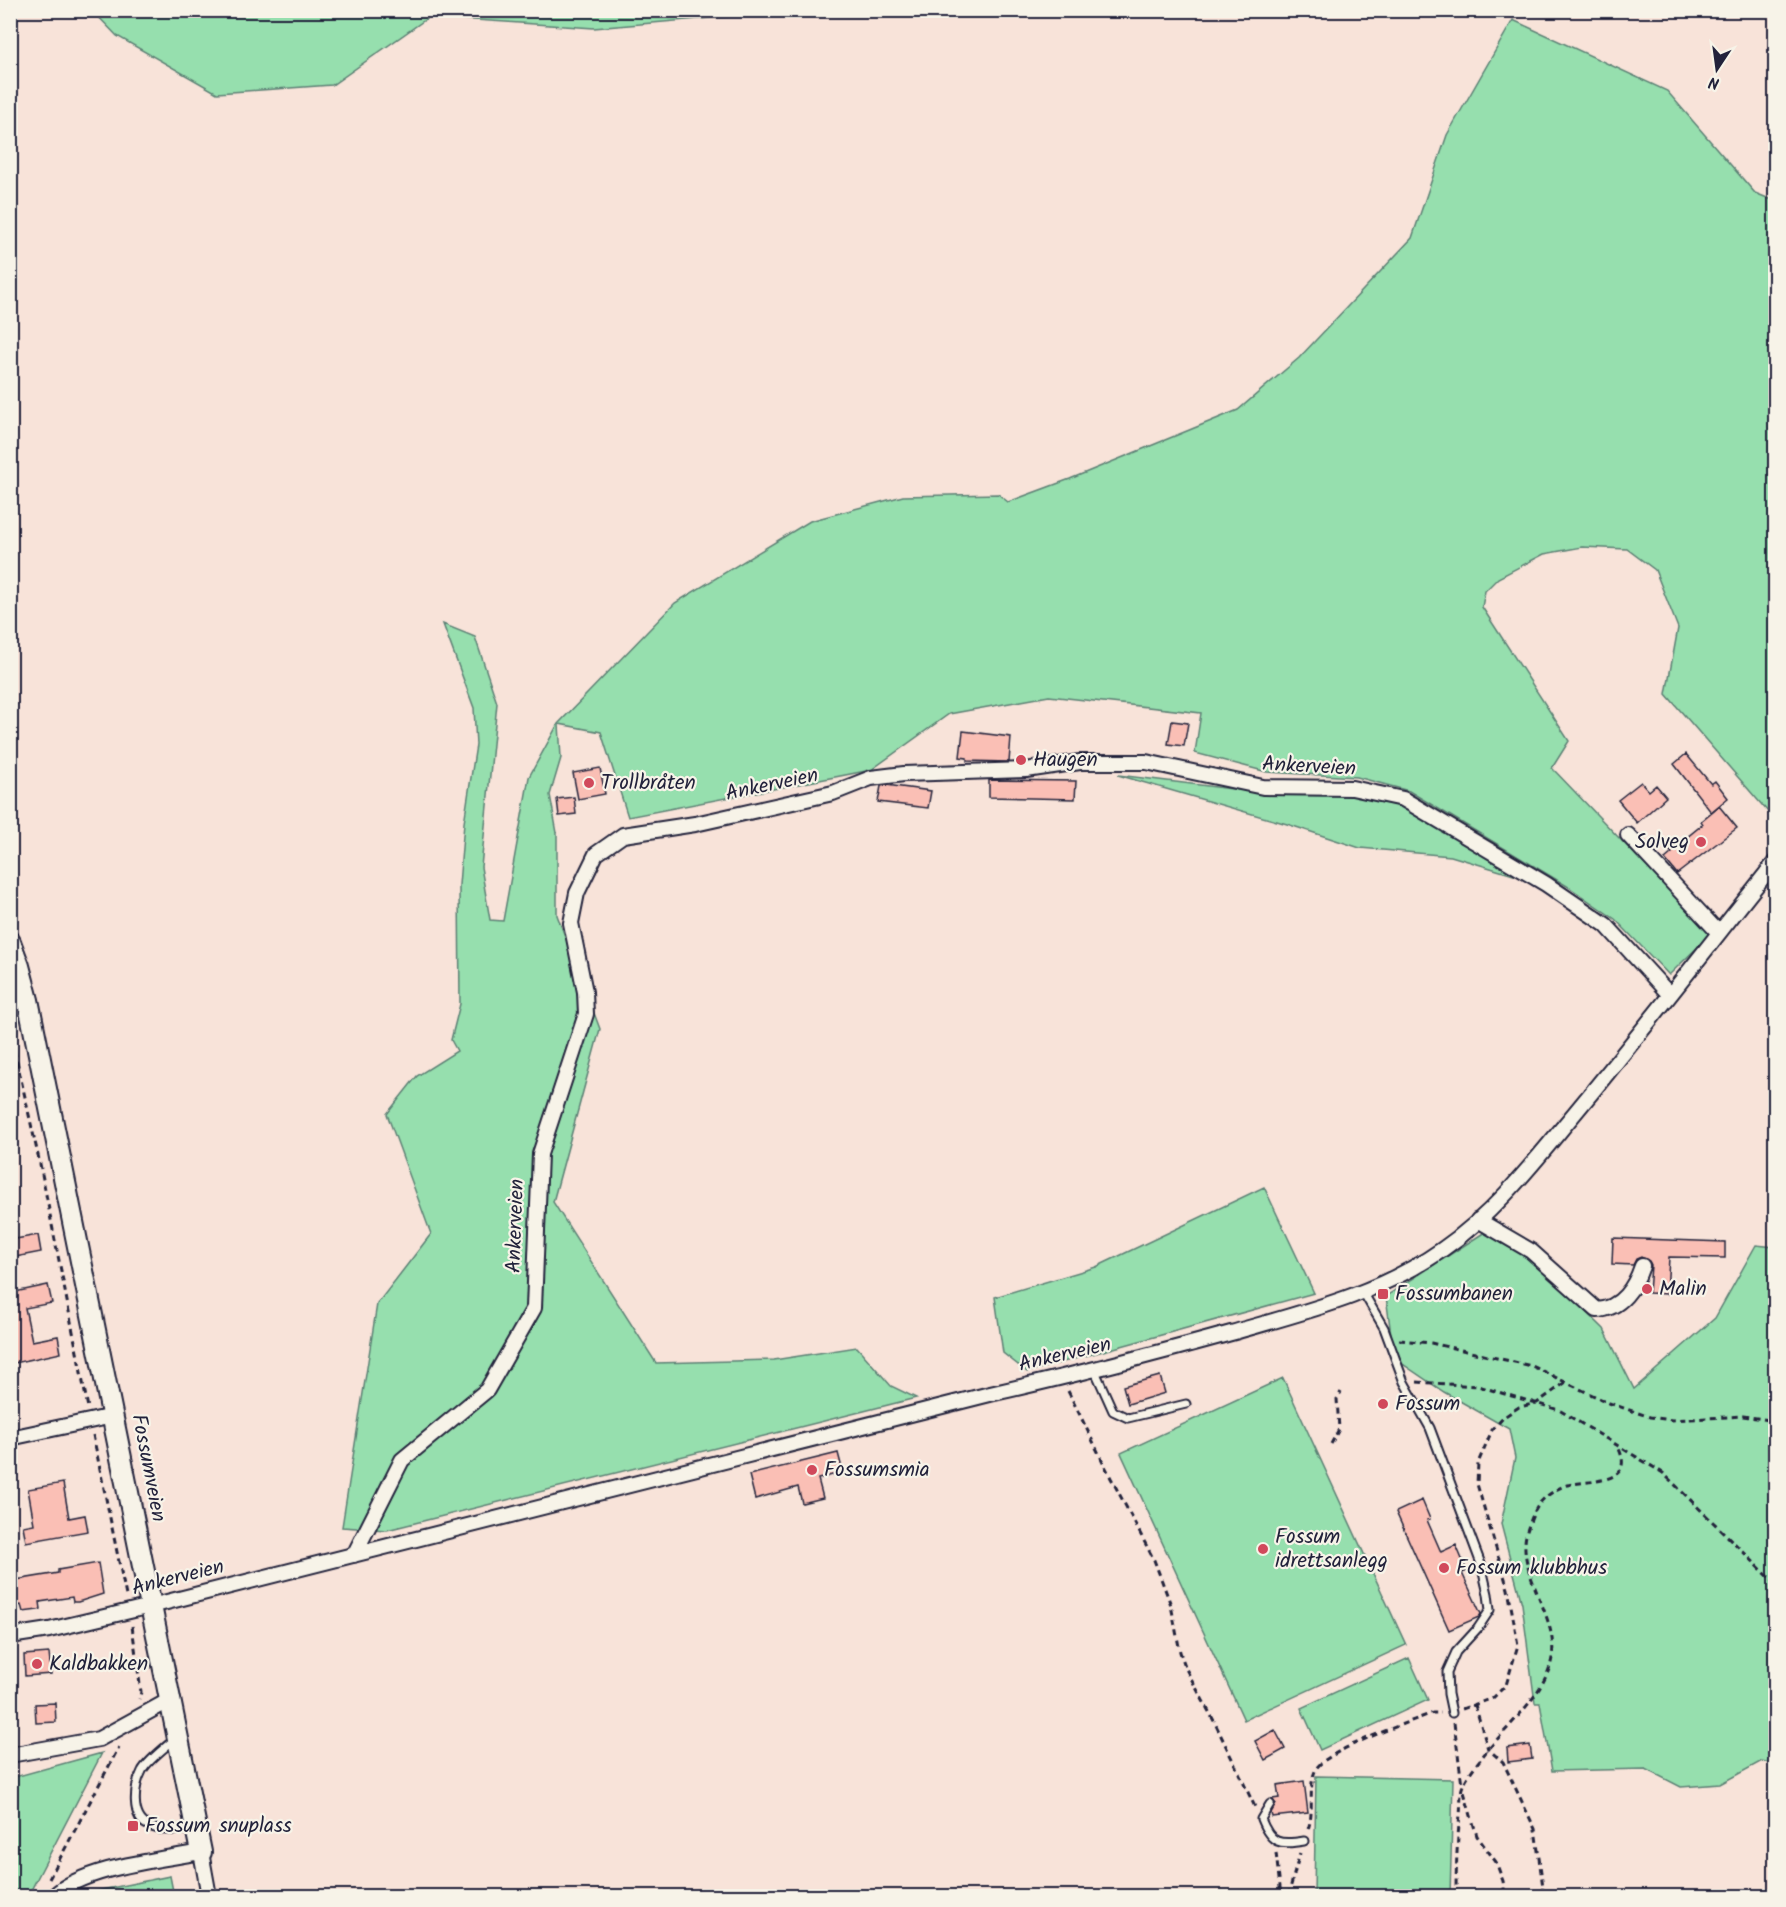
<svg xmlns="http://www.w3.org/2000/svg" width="1786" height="1907" font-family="Kalam,sans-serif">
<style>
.green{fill:#96dfae;stroke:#5c8074;stroke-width:1.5}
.building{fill:#fabfb5;stroke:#22223b;stroke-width:1.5}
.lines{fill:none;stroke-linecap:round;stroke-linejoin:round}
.lane-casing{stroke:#22223b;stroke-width:11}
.street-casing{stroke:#22223b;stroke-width:18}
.secondary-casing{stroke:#22223b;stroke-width:24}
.path{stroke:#22223b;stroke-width:3;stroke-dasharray:6 4.5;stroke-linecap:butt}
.lane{stroke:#f7f3e8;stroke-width:7}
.street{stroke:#f7f3e8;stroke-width:14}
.secondary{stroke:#f7f3e8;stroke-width:20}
.poi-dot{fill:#d1495b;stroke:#f7f3e8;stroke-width:2}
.labels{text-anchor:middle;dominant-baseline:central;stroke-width:4.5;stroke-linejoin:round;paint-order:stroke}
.poi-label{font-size:21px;fill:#22223b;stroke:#f7f3e8;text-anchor:start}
.street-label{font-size:21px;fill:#22223b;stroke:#f7f3e8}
</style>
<rect width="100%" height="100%" fill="#f8e3d9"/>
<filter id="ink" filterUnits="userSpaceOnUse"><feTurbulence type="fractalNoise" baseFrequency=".0167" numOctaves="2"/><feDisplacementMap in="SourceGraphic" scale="12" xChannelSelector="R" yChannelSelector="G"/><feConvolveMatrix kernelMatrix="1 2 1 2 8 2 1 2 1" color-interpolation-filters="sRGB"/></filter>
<g filter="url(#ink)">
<path class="green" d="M93,11H791L594,28L429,17L332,85L217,93L117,36Z
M1513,20L1667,91L1755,193L1775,201V820L1666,694L1678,628L1655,570L1627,549L1582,547L1544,554L1498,578L1485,591L1482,607L1569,741L1552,768L1711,934L1669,975L1615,919L1567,886L1409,791L1357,777L1267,772L1195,753L1201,713L1049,696L949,714L871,770L628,817L601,732L559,724L561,758L550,795L557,833V915L600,1029L553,1202L656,1363L774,1360L857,1347L891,1386L916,1398L387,1530L342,1527L377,1304L431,1234L387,1114L417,1076L457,1051L451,1040L460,1004L459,885L464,823L476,745L474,708L443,624L475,637L497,703L481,867L490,920L503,921L529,777L558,724L675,603L810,521L903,496L998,494L1008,502L1070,479L1238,410L1299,358L1412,238L1447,135Z
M1118,775L1265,793L1355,795L1402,807L1530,880L1451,856L1360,848L1287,824Z
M1264,1187L1314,1293L1027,1372L1003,1353L995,1297L1096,1267Z
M1485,1232L1533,1259L1604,1329L1634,1389L1715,1318L1756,1245L1775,1247V1764L1762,1761L1720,1784L1681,1787L1646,1769L1552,1771L1540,1703H1535L1522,1604L1501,1524L1515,1458L1509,1429L1444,1392L1394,1358L1386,1296Z
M1283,1378L1406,1645L1244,1720L1121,1453Z
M1409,1658L1428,1700L1320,1750L1301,1708Z
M102,1753L28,1896H11V1778Z
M1316,1776L1453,1779L1450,1896H1314Z
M170,1876L174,1896H79L82,1894Z"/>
<path class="building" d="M1172,721L1188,723L1184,746L1168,744Z
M963,731L1011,737L1009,762L967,761V758L960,757Z
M1686,754L1711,784L1715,781L1728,798L1711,812L1674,764Z
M600,768L605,794L578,799L573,773Z
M989,780L1076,781L1075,799L989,797Z
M1641,782L1649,791L1656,785L1666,797L1637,823L1618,800Z
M886,785L931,791L928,808L878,802L881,786Z
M574,797L576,814L559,816L557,799Z
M1719,806L1737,828L1677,874L1665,859L1672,853L1670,851L1703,824L1701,821Z
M38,1235L41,1252L10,1258V1240Z
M1613,1238L1725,1242V1258L1669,1257L1667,1294L1649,1293L1651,1265L1649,1261L1641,1257L1636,1259L1633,1265L1612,1264Z
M48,1285L52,1303L25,1308L32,1341L58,1336L61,1353L14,1363L10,1344V1293Z
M1160,1376L1165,1393L1128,1404L1123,1386Z
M838,1453L843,1472L818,1479L823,1498L802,1503L798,1487L755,1499L749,1475Z
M63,1483L69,1518L85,1515L88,1531L26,1542L23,1526L34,1524L28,1489Z
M1422,1500L1430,1519L1427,1520L1441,1552L1456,1545L1467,1571L1462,1573L1481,1614L1479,1617L1449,1630L1396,1512Z
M98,1563L103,1594L78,1602H73L72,1597L40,1602L41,1609L38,1610L23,1612L21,1605L10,1607V1581L58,1573V1570Z
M49,1653L51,1674L25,1676L24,1655Z
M55,1703L56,1722L36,1723L35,1704Z
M1275,1730L1285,1749L1265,1760L1255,1741Z
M1530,1745L1532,1759L1508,1762L1507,1748Z
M1304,1781L1308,1813L1272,1817L1271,1813L1276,1804L1272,1799L1279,1798L1277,1785Z"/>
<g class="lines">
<defs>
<path id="lane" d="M1363,1292L1384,1328L1404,1382L1430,1428L1481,1564L1488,1594L1490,1610L1478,1628L1456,1652L1447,1672L1448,1694L1452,1713
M1095,1371L1113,1411L1128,1418L1186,1404
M176,1738C167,1746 147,1761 142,1771C134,1786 130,1818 149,1826C162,1832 182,1830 196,1829
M1270,1804L1261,1819C1271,1844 1279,1845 1304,1841"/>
<path id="street" d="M1628,835L1719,933
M1478,1220L1531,1251L1597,1310C1621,1309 1635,1287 1642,1266
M10,1438L113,1416
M354,1555L402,1460L487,1390L534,1308L540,1154L586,1014L585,992L571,923L577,893L596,854L623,835L695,824L833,793L871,778L904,774L1026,770L1080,762H1146L1263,787L1352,788L1403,799L1546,884L1606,925L1669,994
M10,1636L49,1630L151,1606L990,1394C1071,1376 1151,1355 1231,1333C1304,1312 1380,1294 1443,1249C1495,1213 1534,1162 1574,1114C1643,1031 1709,945 1776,861
M10,1755L99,1739L170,1700
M54,1896C83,1867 160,1860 201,1852L209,1896"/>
<path id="secondary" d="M10,942L19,966L28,1000L201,1852"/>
</defs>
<use href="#lane" class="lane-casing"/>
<use href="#street" class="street-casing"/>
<use href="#secondary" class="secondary-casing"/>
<path class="path" d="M10,1030L40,1164L88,1408
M1399,1340L1431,1343L1532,1366L1609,1403L1650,1417L1672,1420L1743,1416L1776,1421
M1417,1382L1478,1386L1559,1410L1663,1473L1776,1584
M1068,1391L1111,1478L1154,1560L1171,1605L1180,1652L1186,1669L1214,1721L1255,1807
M93,1435L126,1596
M1331,1444L1339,1429L1337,1399L1341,1392
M132,1626L141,1692L139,1699
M1475,1705L1488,1749L1503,1762L1535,1829L1543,1887L1542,1896
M1462,1709L1493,1698L1506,1685L1518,1645L1508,1589L1477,1484L1478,1463L1492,1430L1504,1417L1519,1407L1537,1403L1566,1382
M1454,1723L1462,1785
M1464,1792L1477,1836L1496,1862L1503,1881L1505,1896
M1308,1829C1315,1811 1307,1787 1316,1769C1325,1751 1411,1721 1433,1713H1441
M1276,1853L1281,1896
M49,1879L119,1747
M1288,1896L1300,1853
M1456,1896C1456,1869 1457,1842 1460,1815C1461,1806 1460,1796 1462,1788C1466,1777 1475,1766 1482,1757C1504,1729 1546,1694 1552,1658C1559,1616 1515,1572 1527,1531C1531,1519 1536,1504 1547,1496C1552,1492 1560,1487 1567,1485C1589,1480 1637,1485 1618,1447"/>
<use href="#lane" class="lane"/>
<use href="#street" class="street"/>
<use href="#secondary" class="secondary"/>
</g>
</g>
<g class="poi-dot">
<circle cx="1021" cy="760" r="6"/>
<circle cx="589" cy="783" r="6"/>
<circle cx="1701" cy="842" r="6"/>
<circle cx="1647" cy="1289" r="6"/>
<rect x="1377" y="1288" width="12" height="12" rx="3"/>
<circle cx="1383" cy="1404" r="6"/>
<circle cx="812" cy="1470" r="6"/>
<circle cx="1263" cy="1549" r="6"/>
<circle cx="1444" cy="1568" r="6"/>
<circle cx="37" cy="1664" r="6"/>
<rect x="127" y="1820" width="12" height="12" rx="3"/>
</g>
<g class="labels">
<g class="poi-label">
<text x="1033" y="760">Haugen</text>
<text x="601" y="783">Trollbråten</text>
<text x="1689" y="842" text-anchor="end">Solveg</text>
<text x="1659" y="1289">Malin</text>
<text x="1395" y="1294">Fossumbanen</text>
<text x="1395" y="1404">Fossum</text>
<text x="824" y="1470">Fossumsmia</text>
<text x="1275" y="1537">Fossum<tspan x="1275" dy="24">idrettsanlegg</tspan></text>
<text x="1456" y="1568">Fossum klubbhus</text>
<text x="49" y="1664">Kaldbakken</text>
<text x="145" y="1826">Fossum snuplass</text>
</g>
<g class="street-label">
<text transform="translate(1309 767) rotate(3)">Ankerveien</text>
<text transform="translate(772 785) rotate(-12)">Ankerveien</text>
<text transform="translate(516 1226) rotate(-88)">Ankerveien</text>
<text transform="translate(1065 1355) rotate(-13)">Ankerveien</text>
<text transform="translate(148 1468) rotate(79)">Fossumveien</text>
<text transform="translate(178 1578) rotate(-14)">Ankerveien</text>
</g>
</g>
<rect width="1786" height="1907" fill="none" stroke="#f7f3e8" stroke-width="36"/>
<rect x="18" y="18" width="1750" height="1871" fill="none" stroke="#22223b" stroke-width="2" filter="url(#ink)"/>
<g transform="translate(1717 69) rotate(193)" stroke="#f7f3e8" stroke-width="4.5" paint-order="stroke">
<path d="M0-4.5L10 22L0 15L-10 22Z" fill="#22223b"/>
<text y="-9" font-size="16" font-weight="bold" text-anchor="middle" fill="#22223b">N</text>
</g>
</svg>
